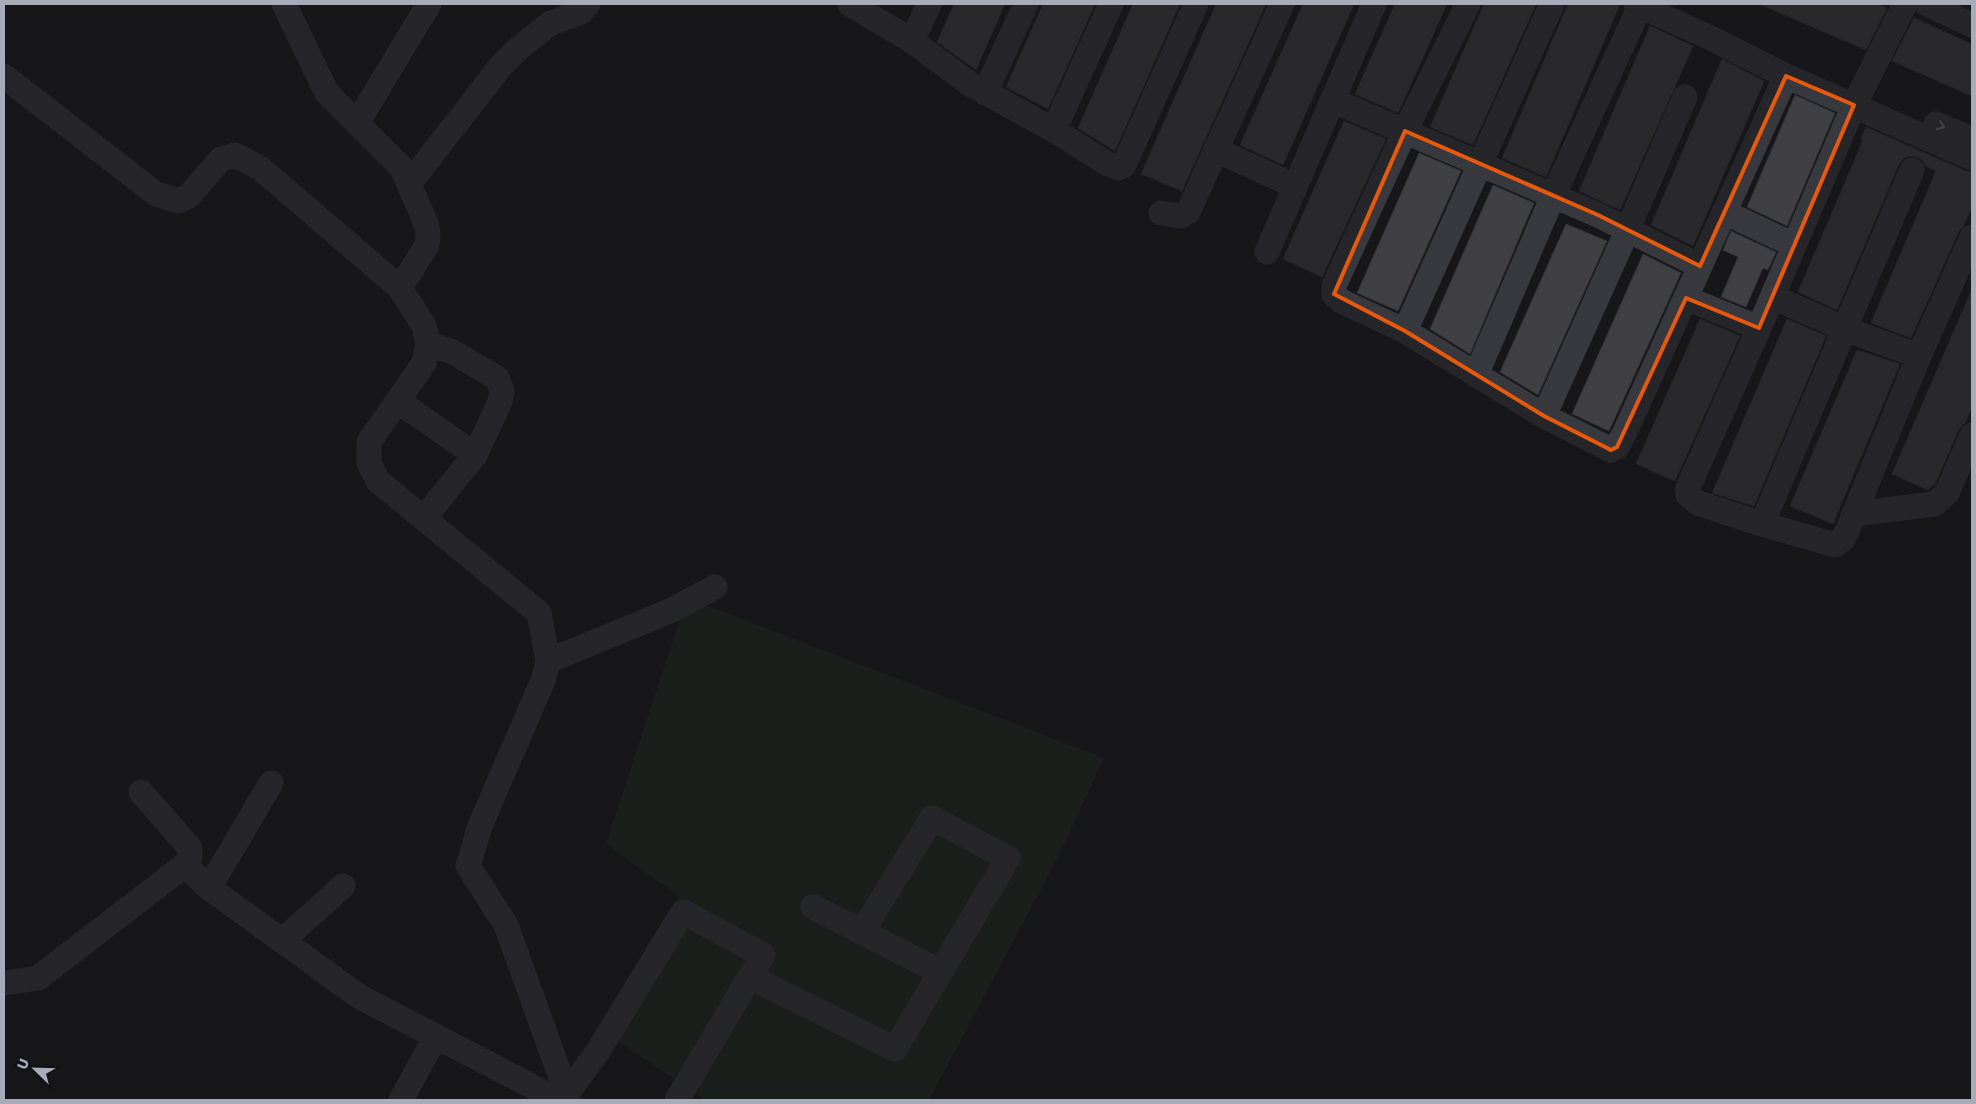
<svg xmlns="http://www.w3.org/2000/svg" width="1976" height="1104" font-family="Poppins,sans-serif">
<style>
.green{fill:#1f2821}
.building{fill:#3f3f44;stroke:#323135}
.lines{fill:none;stroke-linecap:round;stroke-linejoin:round}
.minor{stroke:#38383f;stroke-width:25}
.oneway{stroke:#767783}
.marked{fill:none;stroke:#e8590c;stroke-width:4;stroke-linejoin:round}
</style>
<rect width="100%" height="100%" fill="#171719"/>
<path class="green" d="M687,598L1104,758L1059,855L929,1100H705L618,1041L679,896L606,844Z"/>
<path class="building" d="M954,4H1005L976,70L937,42Z
M1043,4H1095L1048,109L1006,87Z
M1133,4H1180L1115,151L1078,128Z
M1216,4H1266L1182,191L1141,174Z
M1303,4H1354L1283,165L1240,145Z
M1395,4H1447L1398,113L1355,94Z
M1484,4H1536L1473,145L1430,127Z
M1568,4H1620L1546,177L1502,158Z
M1759,4H1878L1887,8L1866,50Z
M1914,18L1972,44V96L1892,61Z
M1650,26L1693,46L1620,210L1579,191Z
M1722,59L1764,81L1693,246L1651,225Z
M1795,95L1835,113L1787,226L1747,207Z
M1344,121L1386,139L1322,277L1283,259Z
M1866,127L1966,171L1972,172V207L1964,225L1959,231L1911,338L1871,323L1936,171L1925,166L1923,161L1917,157L1910,156L1904,158L1899,164L1837,310L1798,292L1863,140L1861,139Z
M1419,153L1461,171L1398,311L1357,293Z
M1493,185L1534,203L1470,354L1430,329Z
M1566,224L1607,241L1538,395L1500,372Z
M1731,231L1776,252L1768,270L1763,268L1746,307L1721,297L1738,257L1723,250Z
M1643,254L1681,273L1609,431L1572,414Z
M1972,289V407L1965,423L1959,429L1935,484L1928,490L1892,474Z
M1700,319L1740,336L1675,481L1636,464Z
M1787,319L1826,336L1754,506L1712,493Z
M1857,350L1900,364L1833,524L1790,506Z"/>
<g class="lines">
<path class="minor" d="M284,4L327,93L402,168L427,226L428,235L427,245L400,288
M850,4L912,41L970,84L1054,130L1106,163L1118,168L1124,165L1196,4
M1468,4L1405,131L1334,286V294L1341,301L1405,331L1544,416L1611,450L1617,447L1625,432L1786,76
M1636,4L1717,41L1786,76L1972,158
M1905,4L1854,105L1759,328L1687,490L1688,495L1698,503L1762,524L1835,545L1843,539L1848,529L1919,356L1972,237
M1927,4L1972,25
M912,41L929,4
M4,76L156,194L178,201L189,196L221,159L235,155L260,168L400,288L424,326L428,344L424,363L369,442V463L378,481L539,613L548,661L544,678L480,826L468,866L506,925L569,1100
M985,93L1026,4
M1332,100L1598,215L1700,266
M357,123L429,4
M1936,124L1972,139
M1054,130L1111,4
M1216,150L1295,186
M409,184L500,67L519,48L551,23L581,12L588,4
M1724,212L1794,245
M1161,213L1180,216L1188,212L1282,4
M1267,252L1374,4
M1773,297L1845,329L1919,356
M1686,298L1759,328
M1405,331L1552,4
M1476,375L1553,196L1641,4
M398,401L475,455
M1544,416L1627,231L1685,97
M1854,514L1934,504L1947,493L1972,435
M424,518L475,455L500,402L502,391L497,378L453,352L428,344
M1762,524L1912,170
M548,661L670,611L715,587
M185,865L209,888L360,997L539,1090L553,1100
M209,888L271,783
M813,907L941,972
M282,941L343,886
M750,977L895,1049L1008,858L932,818L862,932
M4,983L38,978L185,865L190,858V848L141,792
M567,1094L598,1051L683,912L763,955L677,1100
M401,1100L436,1036"/>
</g>
<defs><path id="oneway-chevron" d="M-2-3.5L2.5 0L-2 3.5" fill="none" stroke-width="1.6" stroke-linecap="round" stroke-linejoin="round" transform="scale(1.25)"/></defs>
<use class="oneway" href="#oneway-chevron" transform="translate(1941 126) rotate(22)"/>
<path d="M0 0H1976V1104H0ZM1786,76L1854,105L1759,328L1686,298L1617,447L1611,450L1544,416L1405,331L1334,294L1405,131L1598,215L1700,266Z" fill="#171719" fill-opacity=".55" fill-rule="evenodd"/>
<path class="marked" d="M1786,76L1854,105L1759,328L1686,298L1617,447L1611,450L1544,416L1405,331L1334,294L1405,131L1598,215L1700,266Z"/>
<rect width="1976" height="1104" fill="none" stroke="#a8abba" stroke-width="10"/>
<g transform="translate(35 1069) rotate(293)" stroke="#121214" stroke-width="4" paint-order="stroke">
<path d="M0-4L9 19L0 12L-9 19Z" fill="#a8abba"/>
<text y="-8" font-size="14" font-weight="bold" text-anchor="middle" fill="#a8abba">U</text>
</g>
</svg>
